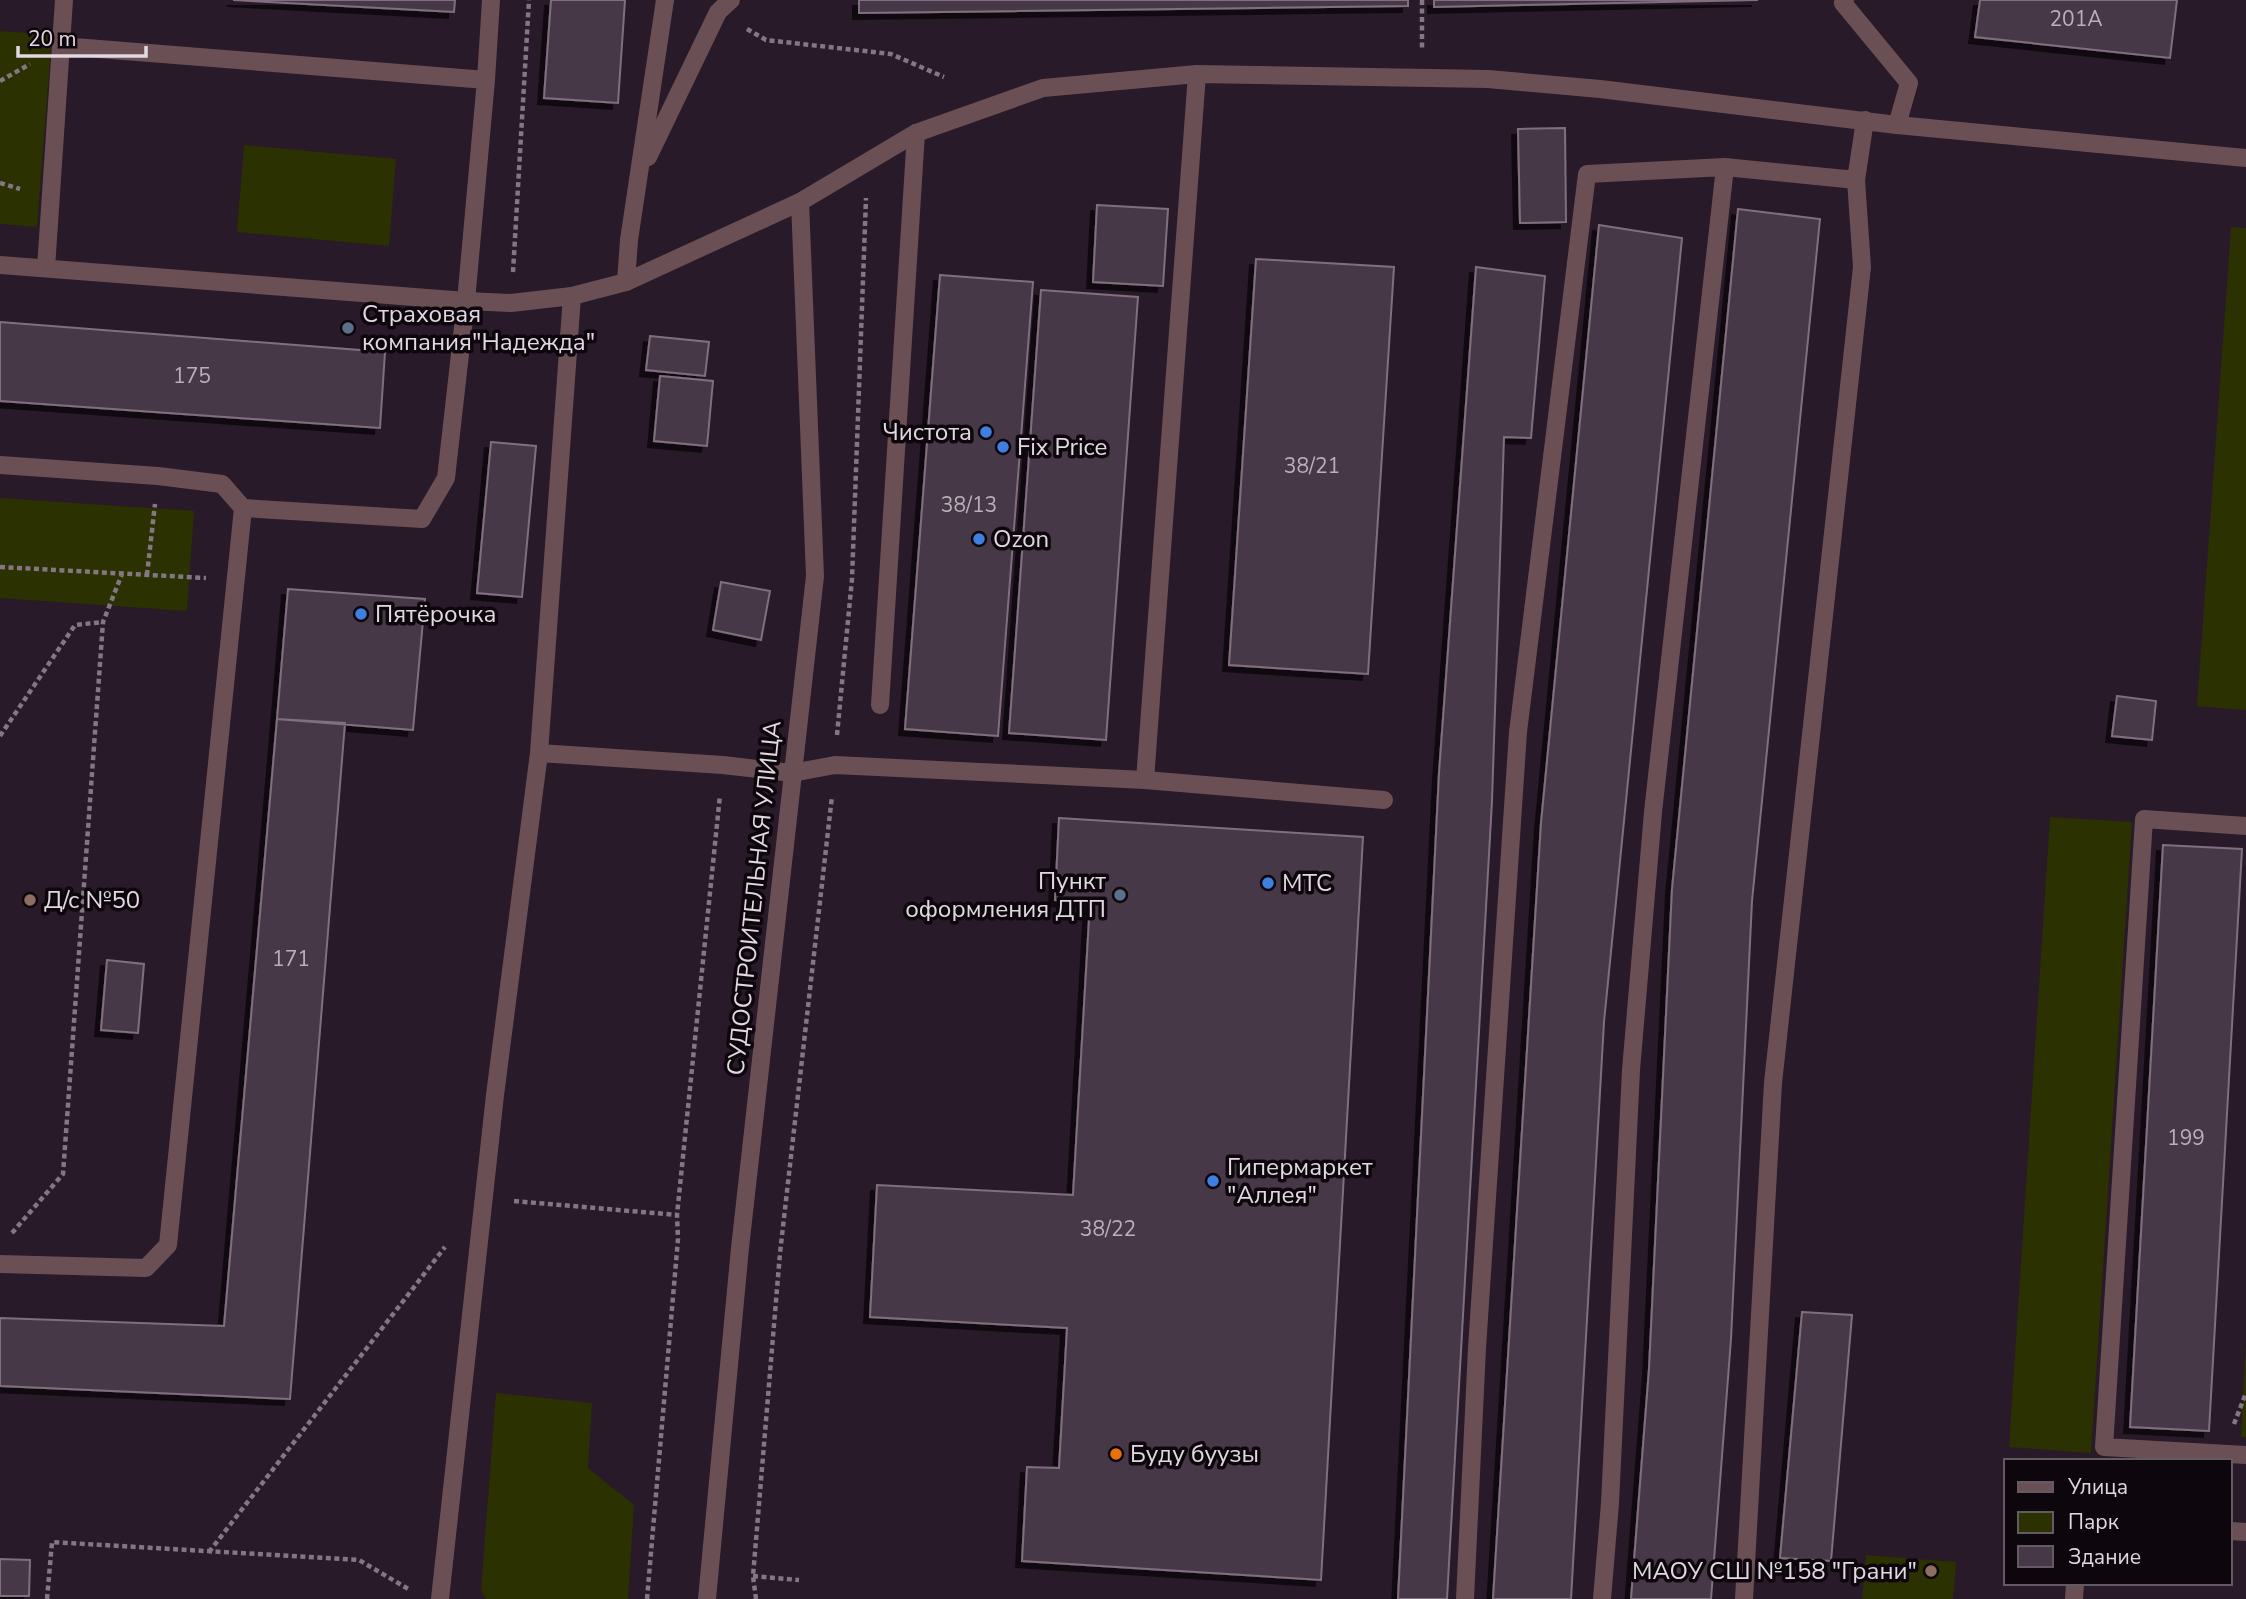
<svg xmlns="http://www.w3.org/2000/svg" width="2246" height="1599" font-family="'Nunito Sans',sans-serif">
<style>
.green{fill:#2b3100}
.building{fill:#473847;stroke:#806f7f;stroke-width:2;filter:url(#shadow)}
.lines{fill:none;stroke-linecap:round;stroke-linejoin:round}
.path{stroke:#827782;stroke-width:4.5;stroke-dasharray:5 3.5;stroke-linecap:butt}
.service{stroke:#6a5054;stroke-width:18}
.minor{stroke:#6a5054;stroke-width:18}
.service-dot{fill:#5c6f8a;stroke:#0d070d;stroke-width:2.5}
.shop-dot{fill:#3f7fe0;stroke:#0d070d;stroke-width:2.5}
.education-dot{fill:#8d6e63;stroke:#0d070d;stroke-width:2.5}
.food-dot{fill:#e8710a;stroke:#0d070d;stroke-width:2.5}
.labels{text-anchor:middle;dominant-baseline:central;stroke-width:7;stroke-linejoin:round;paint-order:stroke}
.number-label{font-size:21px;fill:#bab0ba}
.poi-label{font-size:24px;fill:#e1d8e1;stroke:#0d070d;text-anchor:start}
.street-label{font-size:24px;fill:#e1d8e1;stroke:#0d070d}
</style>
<defs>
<filter id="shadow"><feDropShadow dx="-6" dy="6" stdDeviation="0" flood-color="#0009"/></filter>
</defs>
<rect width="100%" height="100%" fill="#281a28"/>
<path class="green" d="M0,31L52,35L37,227L0,224Z
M244,145L396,159L389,246L237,232Z
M2231,227L2246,228V710L2197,706Z
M0,498L194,511L187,611L0,598Z
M2050,817L2132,822L2091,1453L2009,1447Z
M2246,1342V1437H2241Z
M496,1393L592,1403L588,1468L634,1505L628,1599H486L481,1590Z
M1866,1555L1956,1562L1953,1599H1862Z"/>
<path class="building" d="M233,0H455L454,12Z
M551,0H625L618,103L544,98Z
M859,0H1408V6L859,13Z
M1434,0H1758L1434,7Z
M1980,0H2177L2170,58L1975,37Z
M1565,128L1566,222L1520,223L1518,129Z
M1097,205L1168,209L1163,286L1093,282Z
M1738,209L1820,219L1752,901L1731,1339L1711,1599H1631L1649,1369L1672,889Z
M1599,225L1682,238L1604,1022L1571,1599H1493L1541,823Z
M1256,259L1394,267L1368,674L1229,665Z
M1476,267L1545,276L1531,438L1504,437L1492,801L1447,1599H1398L1439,773Z
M940,275L1033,282L998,736L905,729Z
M1041,290L1138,297L1106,740L1009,733Z
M0,322L385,352L380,428L0,401Z
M650,336L709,342L705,376L646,370Z
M660,376L713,381L707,446L654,441Z
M491,442L536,446L522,597L477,593Z
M721,582L770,591L761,640L713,630Z
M288,589L425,599L413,730L277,719Z
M2117,696L2156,701L2152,740L2112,736Z
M277,719L345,723L290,1399L0,1386V1318L224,1326Z
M1059,818L1363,837L1321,1580L1022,1561L1027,1467L1059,1468L1067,1328L870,1317L877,1185L1073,1195L1090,902L1055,900Z
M2163,845L2242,849L2209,1431L2130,1427Z
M107,960L144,964L138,1033L101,1030Z
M1802,1312L1852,1315L1831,1561L1780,1558Z
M0,1559L30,1560L29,1596H0Z"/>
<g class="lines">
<path class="path" d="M1422,0V49
M747,29L766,40L891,54L944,77
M0,81L30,64
M0,183L20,189
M513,272L529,0
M0,567L206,578
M147,575L155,504
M837,735L852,579L866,198
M0,736L75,625L103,622
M514,1201L677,1215
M12,1233L63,1174L103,622L122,574
M2234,1424L2246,1393
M209,1552L445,1247
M753,1576L799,1580
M47,1599L52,1542L359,1560L410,1590
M647,1599L678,1239L677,1215L720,795
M756,1599L753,1576L780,1253L832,796"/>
<path class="service" d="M1845,0L1843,3L1909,83L1897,125
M62,46L486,80L491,0
M648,157L718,12L731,0
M1847,179L1856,180L1865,120
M46,268L64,0
M626,282L629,240L665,0
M0,465L158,476L222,484L243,508L422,519L446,478L466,301L486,80
M880,705L916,133
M539,753L723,765L792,773L835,765L1145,780L1197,74
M1145,780L1384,800
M2246,826L2144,819L2104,1447L2246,1455
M0,1264L146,1268L168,1245L243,508
M2230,1531L2246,1532
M440,1599L495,1095L539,753L572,296
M1465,1599L1477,1348L1518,732L1587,174L1725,167L1856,180L1862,267L1773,1083L1744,1599
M1602,1599L1610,1503L1631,1070L1653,812L1725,167L1735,168
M2074,1599L2075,1583"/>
<path class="minor" d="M0,265L466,301L511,303L572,296L626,282L800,202L916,133L1043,88L1197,74L1488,79L1600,89L1897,125L2246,158
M707,1599L740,1248L815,576L800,202"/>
</g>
<g class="service-dot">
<circle cx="348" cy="328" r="7"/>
<circle cx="1120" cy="895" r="7"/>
</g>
<g class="shop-dot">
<circle cx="986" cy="432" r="7"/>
<circle cx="1003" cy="447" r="7"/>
<circle cx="979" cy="539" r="7"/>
<circle cx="361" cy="614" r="7"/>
<circle cx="1268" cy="883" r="7"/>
<circle cx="1213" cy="1181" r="7"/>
</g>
<g class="education-dot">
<circle cx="30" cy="900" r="7"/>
<circle cx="1931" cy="1571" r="7"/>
</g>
<circle class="food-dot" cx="1116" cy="1454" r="7"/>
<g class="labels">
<g class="number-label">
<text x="2076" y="19">201А</text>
<text x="192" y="376">175</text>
<text x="1312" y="466">38/21</text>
<text x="969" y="505">38/13</text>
<text x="291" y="959">171</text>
<text x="2186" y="1138">199</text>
<text x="1108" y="1229">38/22</text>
</g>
<g class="poi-label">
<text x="362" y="314">Страховая<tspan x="362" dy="28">компания"Надежда"</tspan></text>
<text x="972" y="432" text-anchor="end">Чистота</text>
<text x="1017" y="447">Fix Price</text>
<text x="993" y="539">Ozon</text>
<text x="375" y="614">Пятёрочка</text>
<text x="1106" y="881" text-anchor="end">Пункт<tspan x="1106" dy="28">оформления ДТП</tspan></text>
<text x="1282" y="883">МТС</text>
<text x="44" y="900">Д/с №50</text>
<text x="1227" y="1167">Гипермаркет<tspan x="1227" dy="28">"Аллея"</tspan></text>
<text x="1130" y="1454">Буду буузы</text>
<text x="1917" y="1571" text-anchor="end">МАОУ СШ №158 "Грани"</text>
</g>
<g class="street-label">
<text transform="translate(754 898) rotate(-84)">СУДОСТРОИТЕЛЬНАЯ УЛИЦА</text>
</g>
</g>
<rect x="2004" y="1459" width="228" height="126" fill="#0d070d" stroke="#625b62" stroke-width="2"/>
<rect x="2018" y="1482" width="35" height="10" fill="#6a5054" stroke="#625b62" stroke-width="2"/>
<text x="2068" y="1494" font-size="21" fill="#e1d8e1">Улица</text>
<rect x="2018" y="1512" width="35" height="21" fill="#2b3100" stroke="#625b62" stroke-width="2"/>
<text x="2068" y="1529" font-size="21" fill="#e1d8e1">Парк</text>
<rect x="2018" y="1546" width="35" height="21" fill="#473847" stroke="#625b62" stroke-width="2"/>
<text x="2068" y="1564" font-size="21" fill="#e1d8e1">Здание</text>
<path d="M18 46v10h128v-10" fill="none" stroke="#e1d8e1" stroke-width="3.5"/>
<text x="28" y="46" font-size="21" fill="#e1d8e1" stroke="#0d070d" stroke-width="5" paint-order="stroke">20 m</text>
</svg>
